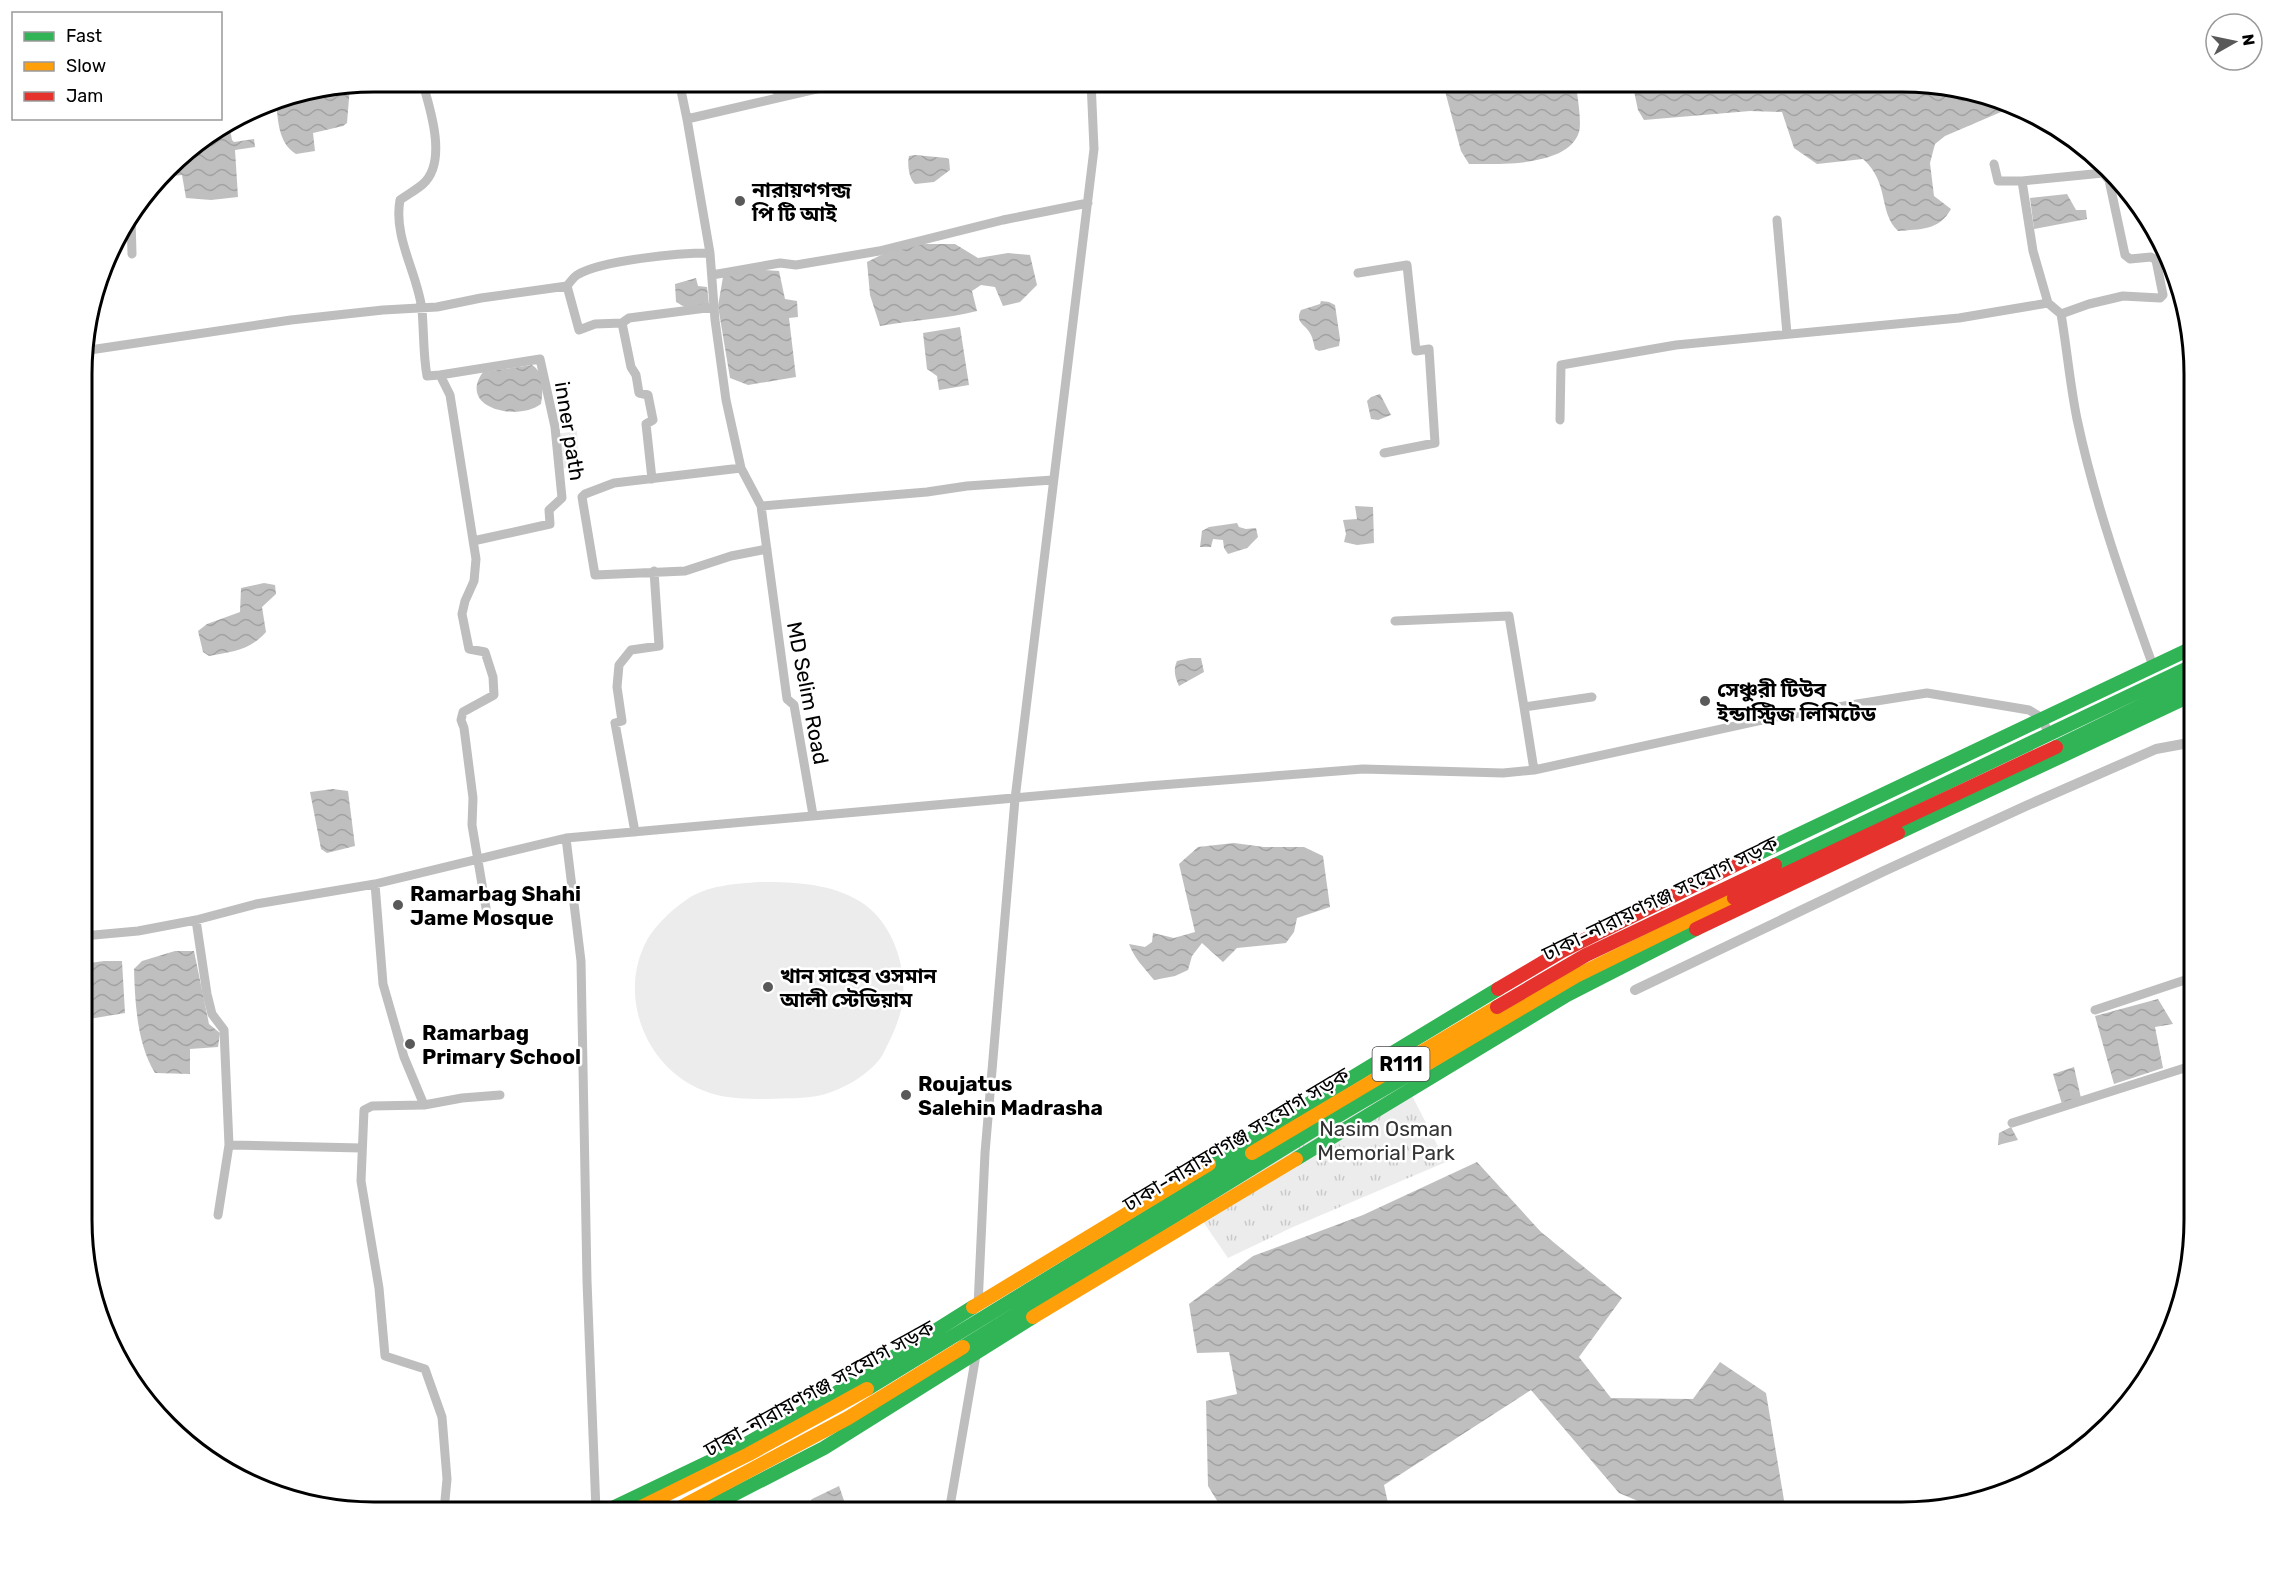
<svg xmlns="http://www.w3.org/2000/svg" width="2276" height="1593" font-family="Rubik,'Noto Sans Bengali',sans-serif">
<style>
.green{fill:#ececec}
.park{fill:url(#park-tufts)}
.water{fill:url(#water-waves)}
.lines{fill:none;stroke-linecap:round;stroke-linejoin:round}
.canal{stroke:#bfbfbf;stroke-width:10}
.street{stroke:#bebebe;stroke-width:9}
.fast{stroke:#30b455;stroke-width:14}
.slow{stroke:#ff9f0a;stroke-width:14}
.jam{stroke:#e5322d;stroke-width:14}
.poi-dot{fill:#595959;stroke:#fff;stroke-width:2}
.labels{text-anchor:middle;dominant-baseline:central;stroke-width:5;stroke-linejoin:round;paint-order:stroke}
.shield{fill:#fff;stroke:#4c4c4c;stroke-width:1.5}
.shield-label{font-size:20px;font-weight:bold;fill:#000}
.poi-label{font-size:21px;font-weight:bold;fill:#000;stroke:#fff;text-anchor:start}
.street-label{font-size:21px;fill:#000;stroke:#fff}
.park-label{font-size:21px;fill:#333;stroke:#fff}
.rim{fill:none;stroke:#000;stroke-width:3}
</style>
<defs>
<pattern id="park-tufts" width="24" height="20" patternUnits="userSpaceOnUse" patternTransform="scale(1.5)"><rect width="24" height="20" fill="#ececec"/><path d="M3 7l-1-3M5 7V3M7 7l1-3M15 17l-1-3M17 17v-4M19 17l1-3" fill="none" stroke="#c9c9c9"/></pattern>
<pattern id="water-waves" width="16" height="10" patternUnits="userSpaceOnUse" patternTransform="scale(1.5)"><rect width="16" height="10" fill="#bfbfbf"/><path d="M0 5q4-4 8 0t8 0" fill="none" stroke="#a2a2a2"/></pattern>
</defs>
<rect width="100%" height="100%" fill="#fff"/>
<path class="green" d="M760,882C795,882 830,883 861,902C891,921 906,963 903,997C902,1013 895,1030 888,1044C885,1049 883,1056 879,1060C865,1077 843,1089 822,1095C805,1099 785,1098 768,1099C749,1099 727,1099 710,1093C650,1074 618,1003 644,946C652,928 670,911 686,900C707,885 735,884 760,882Z"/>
<path class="park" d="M577,431L579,466L560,469L555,434Z
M1403,1078L1446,1162L1293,1227L1228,1258L1193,1207Z"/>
<path class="water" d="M769,81H818V85L786,95L773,94Z
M1392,81H1575C1577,92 1582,122 1579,132C1568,167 1499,164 1469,164L1461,151L1445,91L1437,83L1421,85Z
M1632,82H1921L1997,97L2015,106L1945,136L1935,144L1930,163L1934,196L1951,209C1939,231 1920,229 1898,231C1878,212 1890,183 1863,159L1817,164L1794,148L1782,112L1750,111L1644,120L1638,110Z
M350,86L347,123L343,126L313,133L315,151L296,154C278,143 278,120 276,100Z
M229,124L232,140L234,142L254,139L255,147L235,150L238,197L211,200L186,198L182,175L163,177L180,154Z
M915,155L947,158L949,159L950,170L934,182L915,184C909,179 907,164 909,156Z
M2067,194L2076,210H2086L2087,219L2034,229L2030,198Z
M919,244H955L978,258L1008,253L1030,255L1037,285L1020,302L1003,306L995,287L981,285L972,291L977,311C945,319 913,320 880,326L870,295L867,262L889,251Z
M764,270L779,271L785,299L797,301L798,317L789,318L796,377L748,385L730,378L718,306L723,277Z
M696,278L698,286L707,287L709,304L685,307L676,302L675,284Z
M1321,301L1329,302L1335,305L1340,339L1339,346L1319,351L1315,349C1314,345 1313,339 1311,335C1306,324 1294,323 1301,310L1320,304Z
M960,327L969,385L939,390L937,376L927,369L923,333Z
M532,365C545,373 543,391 541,404C517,422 457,408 483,372Z
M1380,394L1391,415L1378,420L1371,419L1367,401L1371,397Z
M1355,506L1373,507L1374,543L1357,545L1344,542L1346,534L1343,520L1357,519Z
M1237,523L1239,527L1246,529L1256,528L1258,537L1247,548L1228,554L1224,548L1223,540L1213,539L1211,547H1200L1202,531L1209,527Z
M264,583L275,585L276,594L262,607L266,632C249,651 233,651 209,656L203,652L198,631L207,624L240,612L241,588Z
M1190,658H1201L1204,672L1179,686C1175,677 1173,670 1177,661Z
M333,789L348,791L355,846L327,853L321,849L310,792Z
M1234,843L1264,847H1304L1323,856L1330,907L1297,918L1294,932L1286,943L1237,948L1223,962L1202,943L1192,956L1188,970L1175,976L1154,980C1144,967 1135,960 1129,944L1145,947L1152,942L1153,933L1174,938L1195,932L1179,864L1198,847Z
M175,951H194L209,1024L220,1033L218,1047L190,1049V1074L155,1073C137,1044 135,1003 134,969L142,961Z
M104,961H122L125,1013L83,1020V964Z
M2158,999L2173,1024L2155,1027L2163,1068L2114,1084L2095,1016Z
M2074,1067L2081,1098L2062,1104L2053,1074Z
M2011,1127L2018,1140L1998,1145L1999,1133Z
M1477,1162L1541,1232L1622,1298L1579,1357L1611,1398L1693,1399L1720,1362L1766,1393L1786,1512H1664L1619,1493L1531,1390L1384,1485L1390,1512H1224L1208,1486L1206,1401L1237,1394L1229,1352L1197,1353L1189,1304L1253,1256L1363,1215Z
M839,1486L848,1512H807L805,1507L812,1499Z"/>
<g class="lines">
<path class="canal" d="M1635,990L1884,871L2028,805L2156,749L2194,742"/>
<path class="street" d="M422,81C430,108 448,162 423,184C416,190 407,195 400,200C393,238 418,274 422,310C424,332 423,354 427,376L440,375L450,395L476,559L474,581L465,601L462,614L469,649L485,652L493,677L494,695L463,712L461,720L464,728L473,798L472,825L487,914
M679,81L687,119L710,253L715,320L726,400L741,468L761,506L787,699L794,705L813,815
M687,119L851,81
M1994,164L1998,181H2022
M131,218L132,254
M1777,220L1787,334
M2156,260L2169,258
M1358,273L1407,265L1416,351L1429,349L1435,443L1384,453
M712,275L780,263L796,265L879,251L1003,220L1088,203
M567,286L579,330L595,324L622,323L629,318L714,307
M2048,303L2033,251L2022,181L2103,173L2109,180L2125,255L2130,259L2151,257L2156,260L2163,295L2160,298L2123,296L2089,304L2061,314
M622,323L631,367L636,375L639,393L648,395L653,420L646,424L652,479
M83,351L291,320L383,310L437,307L481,298L567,286C570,282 573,278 577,275C602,260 679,253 710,253
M440,375L540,359L555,427L562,498L549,510L550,524L473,541
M1560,420L1561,365L1676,345L1959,318L2048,303L2061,314C2067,349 2070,385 2077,419C2095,504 2124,585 2153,666
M582,497L595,575L685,571L731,556L767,549
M582,497L585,494L614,483L741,468
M761,506L927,492L967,486L1053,480
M1395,621L1509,616L1524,707L1592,697
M1524,707L1534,770L1781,716L1927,693L2029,710L2042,718L2049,735
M635,832L615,723L622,721L617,687L619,665L631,650L659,646L654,571
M375,884L383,984L404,1057L424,1105L372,1106L364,1110L361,1181L379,1288L385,1356L425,1369L442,1417L447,1479L444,1511
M196,920L207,994L212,1014L224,1030L229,1145L218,1215
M83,936L138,931L196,920L256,904L375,884L566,838
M2095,1010L2194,977
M424,1105L462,1098L500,1095
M2012,1123L2194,1065
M229,1145L361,1148
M978,1306L985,1153L1015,799L1094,149L1091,81
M596,1511L587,1281L581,961L566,838L1148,786L1363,769L1503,773L1534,770
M949,1512L977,1349"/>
<path class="fast" d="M2056,747L2194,680
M1898,833L2194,694
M1751,857L2194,647
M1775,865L2194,665
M1296,1159L1567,995L1696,929
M1209,1164L1498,989
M963,1347L1312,1131L1413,1072
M867,1389L1252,1153
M606,1511L744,1445L833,1395L973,1307
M700,1512L824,1448L1033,1317"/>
<path class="slow" d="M1413,1072L1576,976L1734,898
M1252,1153L1497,1007
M973,1307L1209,1164
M1033,1317L1296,1159
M633,1511L749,1454L867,1389
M672,1512L848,1418L963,1347"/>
<path class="jam" d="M1734,898L2056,747
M1696,929L1898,833
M1498,989L1562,951L1751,857
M1497,1007L1586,955L1775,865"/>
</g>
<g class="poi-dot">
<circle cx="740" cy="201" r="6"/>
<circle cx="1705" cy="701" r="6"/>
<circle cx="398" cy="905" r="6"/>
<circle cx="768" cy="987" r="6"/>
<circle cx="410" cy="1044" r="6"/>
<circle cx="906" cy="1095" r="6"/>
</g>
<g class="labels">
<rect class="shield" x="1372.5" y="1047" width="57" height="34" rx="4.5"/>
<g class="shield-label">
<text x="1401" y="1064">R111</text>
</g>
<g class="poi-label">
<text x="752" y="189">নারায়ণগন্জ<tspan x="752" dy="24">পি টি আই</tspan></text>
<text x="1717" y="689">সেঞ্চুরী টিউব<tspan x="1717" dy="24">ইন্ডাস্ট্রিজ লিমিটেড</tspan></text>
<text x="410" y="893">Ramarbag Shahi<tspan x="410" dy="24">Jame Mosque</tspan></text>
<text x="780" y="975">খান সাহেব ওসমান<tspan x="780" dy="24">আলী স্টেডিয়াম</tspan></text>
<text x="422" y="1032">Ramarbag<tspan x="422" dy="24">Primary School</tspan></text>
<text x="918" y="1083">Roujatus<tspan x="918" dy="24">Salehin Madrasha</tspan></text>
</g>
<g class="street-label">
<text transform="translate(570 431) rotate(81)">inner path</text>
<text transform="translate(808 693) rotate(79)">MD Selim Road</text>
<text transform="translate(1660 898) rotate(-26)">ঢাকা-নারায়ণগঞ্জ সংযোগ সড়ক</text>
<text transform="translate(1236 1139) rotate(-31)">ঢাকা-নারায়ণগঞ্জ সংযোগ সড়ক</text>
<text transform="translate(819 1388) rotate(-29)">ঢাকা-নারায়ণগঞ্জ সংযোগ সড়ক</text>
</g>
<g class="park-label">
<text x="1386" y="1128">Nasim Osman<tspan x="1386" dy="24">Memorial Park</tspan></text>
</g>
</g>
<path d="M0 0H2276V1593H0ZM374 92H1902A282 282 0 0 1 2184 374V1220A282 282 0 0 1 1902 1502H374A282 282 0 0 1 92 1220V374A282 282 0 0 1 374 92Z" fill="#fff" fill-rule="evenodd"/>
<path class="rim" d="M374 92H1902A282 282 0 0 1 2184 374V1220A282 282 0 0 1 1902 1502H374A282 282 0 0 1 92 1220V374A282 282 0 0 1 374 92Z"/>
<rect x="12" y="12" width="210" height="108" fill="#ffffff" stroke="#999999" stroke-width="1.5"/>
<rect x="24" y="32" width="30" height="9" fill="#30b455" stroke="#999999" stroke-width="1.5"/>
<text x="66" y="42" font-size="18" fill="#000000">Fast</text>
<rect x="24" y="62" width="30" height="9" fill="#ff9f0a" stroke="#999999" stroke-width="1.5"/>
<text x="66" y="72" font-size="18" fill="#000000">Slow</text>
<rect x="24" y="92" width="30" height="9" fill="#e5322d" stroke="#999999" stroke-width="1.5"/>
<text x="66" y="102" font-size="18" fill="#000000">Jam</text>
<g transform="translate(2234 42) rotate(81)"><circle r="28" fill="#ffffff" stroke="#999999" stroke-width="1.5"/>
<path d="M0-4.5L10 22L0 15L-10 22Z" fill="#595959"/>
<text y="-9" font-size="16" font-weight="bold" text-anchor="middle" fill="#000000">N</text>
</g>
</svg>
